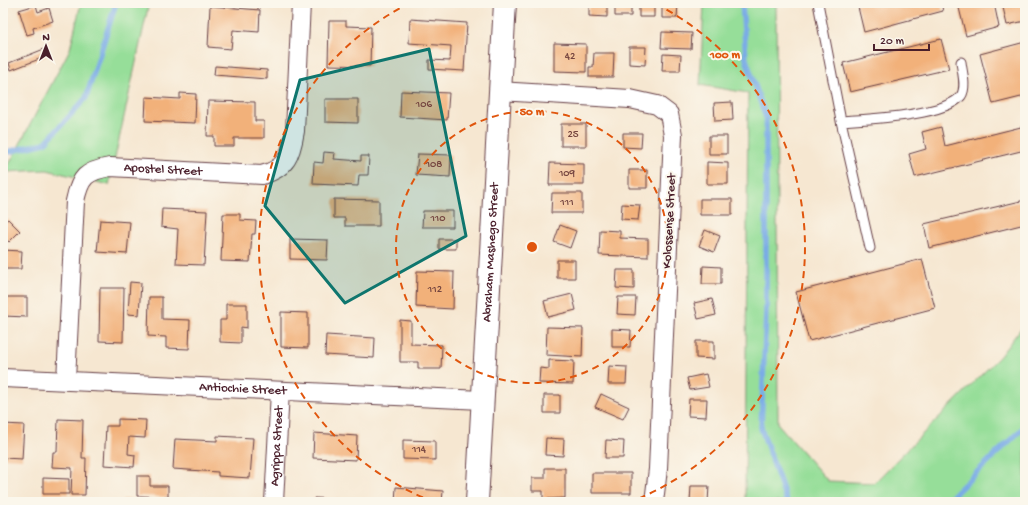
<svg xmlns="http://www.w3.org/2000/svg" width="1028" height="505" font-family="'Gochi Hand',sans-serif">
<style>
.green{fill:#96de99;stroke:#707e62}
.lines{fill:none;stroke-linecap:round;stroke-linejoin:round}
.stream{stroke:#7aace6;stroke-width:5.5}
.building{fill:#f2b17a}
.lane-casing{stroke:#643d44;stroke-width:11}
.street-casing{stroke:#643d44;stroke-width:20}
.secondary-casing{stroke:#643d44;stroke-width:24}
.lane{stroke:#fff;stroke-width:9}
.street{stroke:#fff;stroke-width:18}
.secondary{stroke:#fff;stroke-width:22}
.marked{fill:#0f766e;fill-opacity:0.2;stroke:#0f766e;stroke-width:3;stroke-linejoin:round}
.ring{fill:none;stroke:#e0560e;stroke-width:2;stroke-dasharray:7 5}
.labels{text-anchor:middle;dominant-baseline:central;stroke-width:4;stroke-linejoin:round;paint-order:stroke}
.number-label{font-size:11px;fill:#74443f}
.street-label{font-size:13px;fill:#4a1f2b;stroke:#fbf7ec}
.centre{fill:#e0560e;stroke:#fbf7ec;stroke-width:2}
.ring-label{font-size:12px;text-anchor:middle;font-weight:bold;fill:#e0560e;stroke:#fbf7ec;stroke-width:4;stroke-linejoin:round;paint-order:stroke}
</style>
<rect width="100%" height="100%" fill="#fbf7ec"/>
<filter id="ink" filterUnits="userSpaceOnUse"><feTurbulence type="fractalNoise" baseFrequency=".025" numOctaves="2"/><feDisplacementMap in="SourceGraphic" scale="8" xChannelSelector="R" yChannelSelector="G"/><feConvolveMatrix kernelMatrix="1 2 1 2 8 2 1 2 1" color-interpolation-filters="sRGB"/></filter>
<filter id="wash" filterUnits="userSpaceOnUse"><feTurbulence type="fractalNoise" baseFrequency=".012" numOctaves="4" result="noise"/><feDisplacementMap in="SourceGraphic" scale="16" xChannelSelector="R" yChannelSelector="G"/><feGaussianBlur stdDeviation="0.9" result="paint"/><feColorMatrix in="noise" values="0 0 0 0 0 0 0 0 0 0 0 0 0 0 0 0 0 1.4 0 .05"/><feComposite in="paint" operator="in"/></filter>
<g filter="url(#wash)">
<rect width="100%" height="100%" fill="#f6e7d1"/>
<path class="green" d="M81,3H149L109,185L47,170L5,172L70,49Z
M704,3H776L778,424L828,481L874,483L1000,356L1025,323V502H745L748,93L700,85Z"/>
<g class="lines">
<path class="stream" d="M742,3L746,59L766,118V312L761,428L787,502
M3,153L45,143L86,98L116,3
M946,502L1025,426"/>
</g>
<g id="blocks">
<path class="building" d="M589,3H607V17L589,16Z
M615,3H631V16H615Z
M639,3H654V17H639Z
M662,3H678L677,18H662Z
M857,3H941L943,11L864,32Z
M964,3H994L999,27L966,36L958,4Z
M1002,3H1025V21L1007,25Z
M36,5L38,12L49,8L53,21L33,28L34,33L27,35L19,10Z
M210,6L260,10L259,32L233,30L231,49L208,47Z
M410,19L467,23L464,71L429,69V60L450,61L451,46L409,43Z
M329,21H346V26L371,27L370,66L328,65Z
M662,32L692,33L691,49L661,48Z
M941,39L949,69L850,92L843,63Z
M1025,42V96L993,104L980,54Z
M554,43L586,44V72L554,71Z
M629,47H646L645,65L629,64Z
M44,49L47,56L11,70L9,63Z
M594,53H614L613,77H589V67H593Z
M663,54L681,55L680,71H662Z
M215,66L267,70V79L214,75Z
M401,91L449,93L447,120L400,117Z
M180,93L196,94L195,123L145,121L146,97L180,99Z
M325,99H358V123L325,122Z
M208,101L255,102V121H264V138H234V146H214V136H207Z
M732,102L733,120L715,121L714,103Z
M561,124H586V146H561Z
M1025,126V150L915,177L909,154L926,149L922,132L941,127L945,146Z
M623,133H642L641,148L623,147Z
M709,136H727V154H709Z
M324,152L335,153L334,159L361,161V156H369L368,175H359L358,186L313,184L314,162L323,163Z
M418,154L451,155L450,177L416,175Z
M707,162L728,163V184H707Z
M550,163L584,164V185H549Z
M629,170H647V188H629Z
M552,193H582V213H551Z
M334,199L379,200V226H345V218H334Z
M700,199H732V215H700Z
M1025,200V224L929,248L924,224Z
M622,204L640,205L638,220L621,219Z
M162,209L207,211L204,265L176,264L178,229L161,227Z
M423,211H453V227H422Z
M223,214H240V220L256,221L255,234H252L250,262L221,261Z
M8,219L20,231L9,242L3,236V223Z
M100,220L130,222L127,254L97,252Z
M560,225L576,231L570,248L554,242Z
M600,230L620,231V238L648,239V257L599,255Z
M705,230L720,236L714,252L699,246Z
M290,239L328,240L327,260L290,259Z
M439,239H456V249H439Z
M3,250L22,251L21,269H3Z
M922,259L935,308L809,341L796,292Z
M557,260H575V278H557Z
M703,266L721,267V284H702Z
M617,270H634V289L616,288Z
M417,271L454,272L453,309L416,307Z
M130,282L141,283L139,315L128,314Z
M100,288H124L123,342L99,341Z
M572,294L576,310L548,317L544,301Z
M3,297H27V317L3,316Z
M149,297H162V319L190,320L189,349L166,348V337L148,336Z
M618,297H636L635,315L617,314Z
M712,299L716,315L698,319L694,303Z
M226,304H247V328L241,327V343L220,342V320H226Z
M281,312L308,313V348L281,347Z
M400,320L411,321V344L442,345L441,369H418V362H400Z
M547,327L583,328L582,357L546,355Z
M612,329L631,330L630,347H612Z
M326,335L375,338L374,358L325,355Z
M696,341H714V359L696,358Z
M549,360L574,361L573,384L539,383L540,368L549,369Z
M609,366L627,367L626,384H608Z
M706,374L709,387L690,390L687,378Z
M601,394L629,407L623,419L595,407Z
M544,395H560V413H544Z
M689,399H707L706,417L688,416Z
M58,419L83,420L82,458H86L85,495H71L72,468L52,467L53,452H57Z
M118,419L146,420L145,438L129,437L128,454L135,455L134,467L104,465L106,426H118Z
M3,424L24,425L22,459L3,458Z
M314,433L357,436L356,460L313,458Z
M217,436L253,438L250,478L218,476V472L173,469L175,439L217,441Z
M546,438L564,439L563,456L545,455Z
M403,440L435,441V460L403,459Z
M606,440L624,441L623,458H605Z
M545,468H565V498L543,499V491H532V478H545Z
M592,473H631V493H592Z
M137,476H150V486H168V497L137,496Z
M43,478L69,479V494H43Z
M691,486H709L708,502H690Z
M396,487L443,491L442,502H395Z
M314,498L355,500V502H314Z
M123,499L139,500V502H122Z"/>
</g>
</g>
<g filter="url(#ink)">
<use href="#blocks" fill-opacity="0" stroke="#643d44" stroke-width="1"/>
<g class="lines">
<defs>
<path id="lane" d="M818,3L841,121L870,248
M841,121C867,119 945,116 961,96C967,87 962,72 961,62"/>
<g id="street">
<path d="M499,91L630,99L657,105L669,114L673,135L658,469L654,502"/>
<path id="s1" d="M3,378L482,400"/>
<path id="s2" d="M66,380L75,201C80,177 86,171 110,167L262,175C287,168 291,155 295,131L301,3"/>
<path id="s3" d="M274,502L280,391"/>
</g>
<g id="secondary">
<path id="s4" d="M477,502L505,3"/>
</g>
</defs>
<use href="#lane" class="lane-casing"/>
<use href="#street" class="street-casing"/>
<use href="#secondary" class="secondary-casing"/>
<use href="#lane" class="lane"/>
<use href="#street" class="street"/>
<use href="#secondary" class="secondary"/>
</g>
</g>
<path class="marked" d="M429,49L466,236L345,303L265,206L300,80Z"/>
<g class="ring">
<circle cx="532" cy="247" r="136"/>
<path d="M434 502A273 273 0 0 1 408 4M656 4A273 273 0 0 1 630 502"/>
</g>
<g class="labels">
<g class="number-label">
<text x="570" y="57">42</text>
<text x="424" y="105">106</text>
<text x="573" y="135">25</text>
<text x="434" y="165">108</text>
<text x="567" y="174">109</text>
<text x="567" y="203">111</text>
<text x="438" y="219">110</text>
<text x="435" y="290">112</text>
<text x="419" y="450">114</text>
</g>
<g class="street-label">
<text stroke="none"><textPath href="#s2" startOffset="286">Apostel Street</textPath></text>
<text transform="translate(670 221) rotate(-87)">Kolossense Street</text>
<text stroke="none"><textPath href="#s4" startOffset="250">Abraham Mashego Street</textPath></text>
<text stroke="none"><textPath href="#s1" startOffset="240">Antiochie Street</textPath></text>
<text stroke="none"><textPath href="#s3" startOffset="56">Agrippa Street</textPath></text>
</g>
</g>
<circle cx="532" cy="247" r="6" class="centre"/>
<g class="ring-label">
<text x="725" y="58">100 m</text>
<text x="532" y="115">50 m</text>
</g>
<rect width="1028" height="505" fill="none" stroke="#fbf7ec" stroke-width="16"/>
<g transform="translate(46 46)" stroke="#fbf7ec" stroke-width="3" paint-order="stroke">
<path d="M0-3L7 15L0 10L-7 15Z" fill="#4a1f2b"/>
<text y="-6" font-size="11" font-weight="bold" text-anchor="middle" fill="#4a1f2b">N</text>
</g>
<path d="M874 44v6h55v-6" fill="none" stroke="#4a1f2b" stroke-width="2"/>
<text x="880" y="44" font-size="12" fill="#4a1f2b" stroke="#fbf7ec" stroke-width="3" paint-order="stroke">20 m</text>
</svg>
